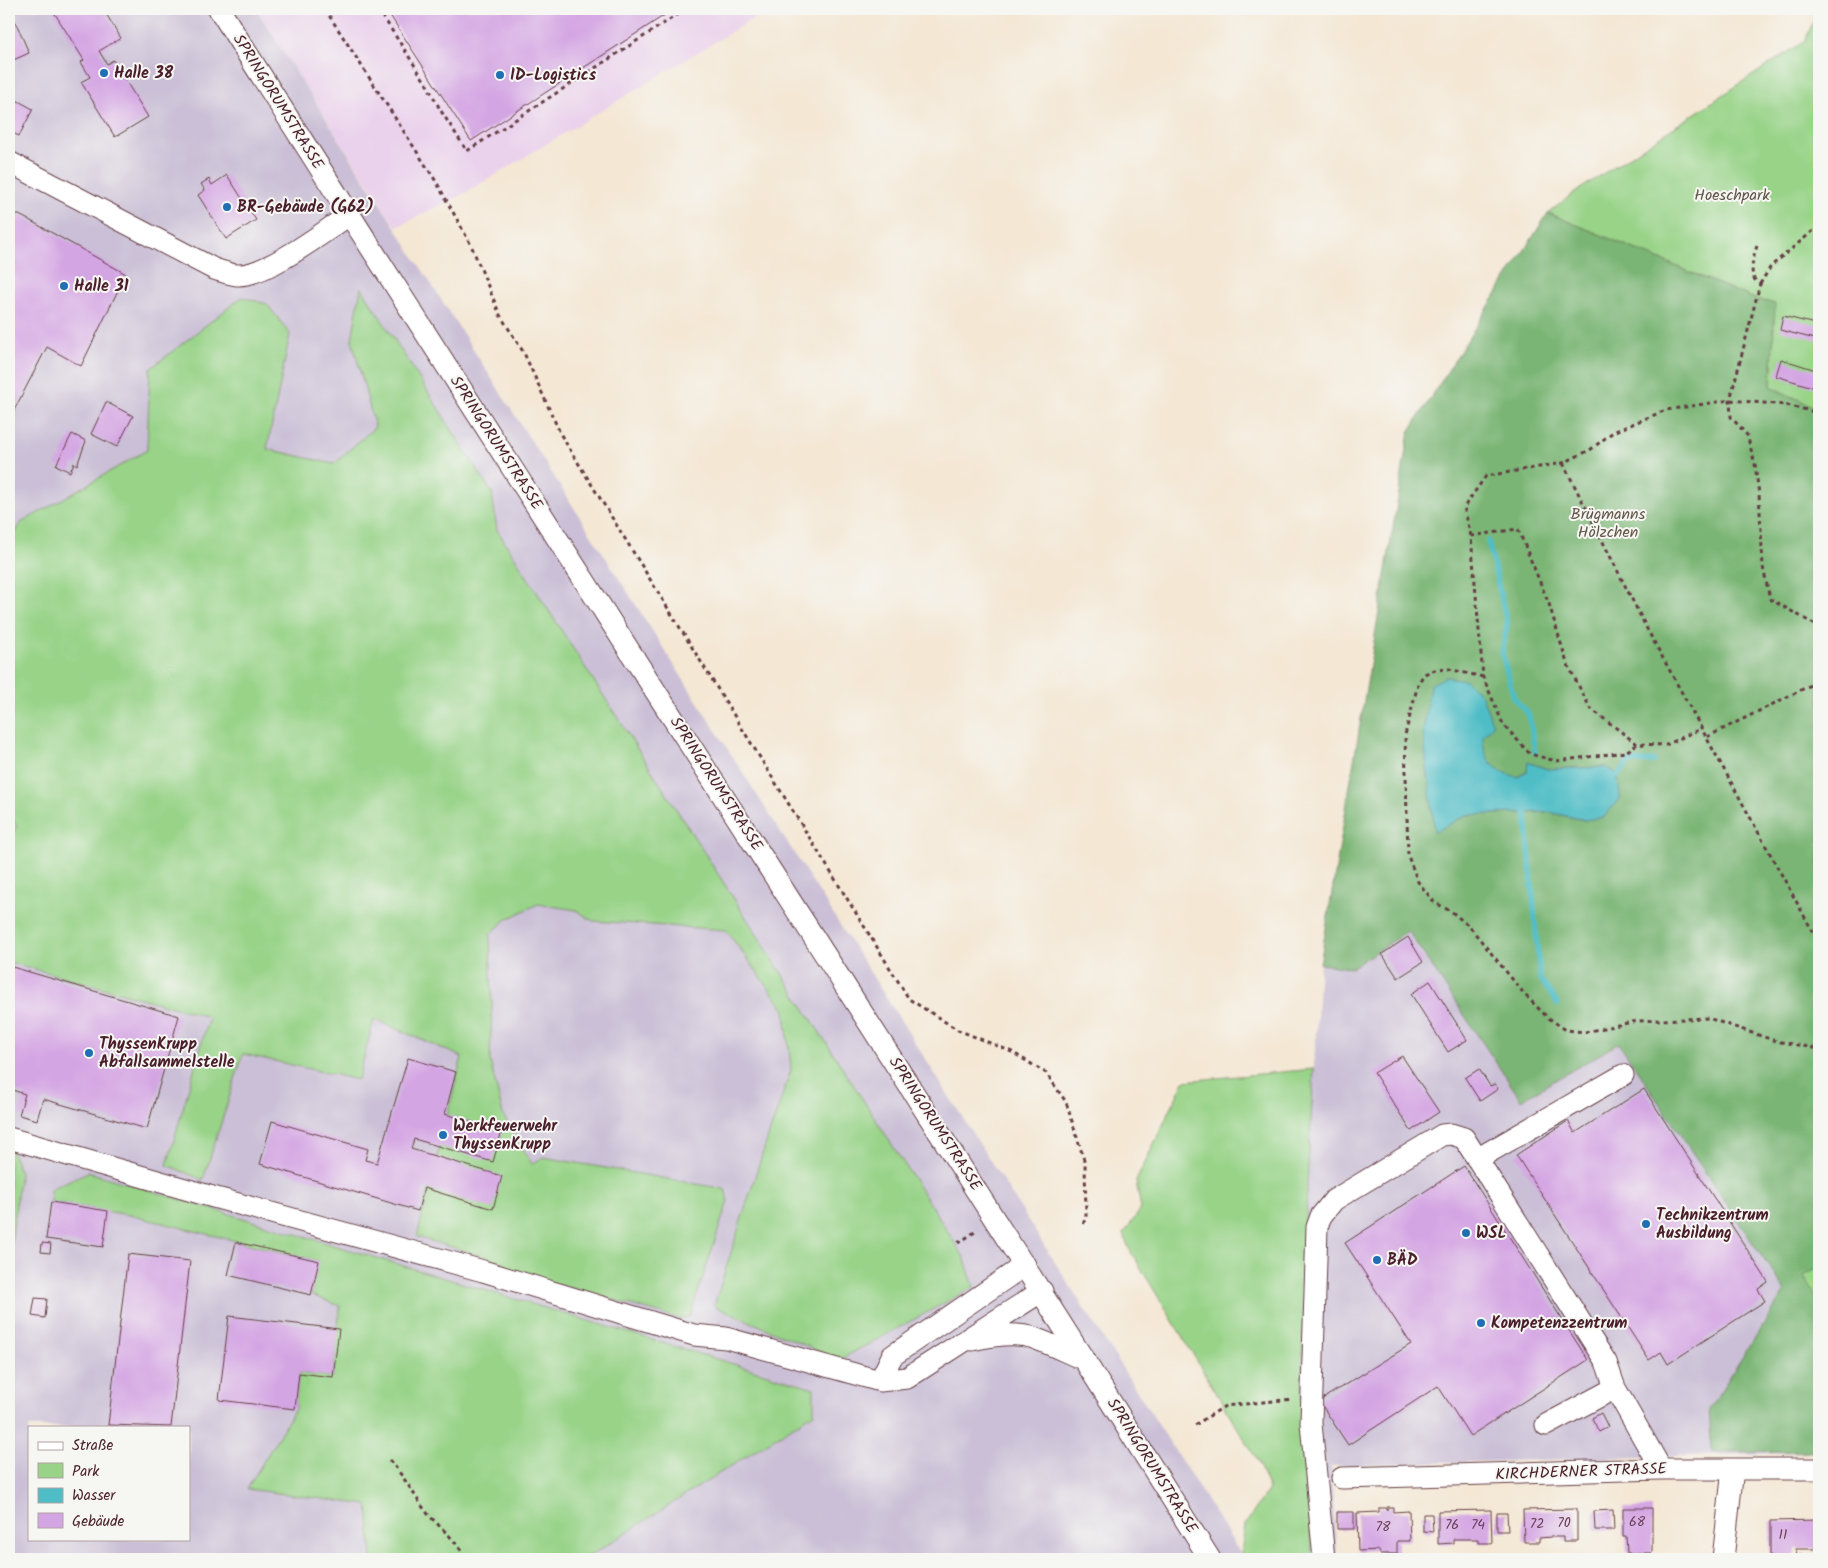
<svg xmlns="http://www.w3.org/2000/svg" width="1828" height="1568" font-family="Kalam,sans-serif">
<style>
.built{fill:#ead1ec}
.industrial{fill:#cabfd6;fill-rule:evenodd}
.green{fill:#98d388;stroke:#71795a}
.forest{fill:#7ab574;stroke:#626a50;fill-rule:evenodd}
.water{fill:#4fbdc6;stroke:#4c6e78}
.lines{fill:none;stroke-linecap:round;stroke-linejoin:round}
.stream{stroke:#4fbdc6;stroke-width:5.5}
.building{fill:#d4a5e3}
.minor-casing{stroke:#643d44;stroke-width:23}
.path{stroke:#643d44;stroke-width:3;stroke-dasharray:4 4;stroke-linecap:butt}
.minor{stroke:#fff;stroke-width:21}
.poi-dot{fill:#1f6fb2;stroke:#f6f6f2;stroke-width:2}
.labels{text-anchor:middle;dominant-baseline:central;stroke-width:4;stroke-linejoin:round;paint-order:stroke}
.number-label{font-size:14px;fill:#6c4059}
.poi-label{font-size:16px;font-weight:bold;fill:#4a1f2b;stroke:#f6f6f2;text-anchor:start}
.street-label{font-size:16px;fill:#4a1f2b;stroke:#f6f6f2}
.park-label{font-size:16px;fill:#615547;stroke:#f6f6f2}
</style>
<rect width="100%" height="100%" fill="#f6f6f2"/>
<filter id="ink" filterUnits="userSpaceOnUse"><feTurbulence type="fractalNoise" baseFrequency=".02" numOctaves="2"/><feDisplacementMap in="SourceGraphic" scale="10" xChannelSelector="R" yChannelSelector="G"/><feConvolveMatrix kernelMatrix="1 2 1 2 8 2 1 2 1" color-interpolation-filters="sRGB"/></filter>
<filter id="wash" filterUnits="userSpaceOnUse"><feTurbulence type="fractalNoise" baseFrequency=".0096" numOctaves="4" result="noise"/><feDisplacementMap in="SourceGraphic" scale="20" xChannelSelector="R" yChannelSelector="G"/><feGaussianBlur stdDeviation="1.12" result="paint"/><feColorMatrix in="noise" values="0 0 0 0 0 0 0 0 0 0 0 0 0 0 0 0 0 1.4 0 .05"/><feComposite in="paint" operator="in"/></filter>
<g filter="url(#wash)">
<rect width="100%" height="100%" fill="#f4e7d4"/>
<path class="built" d="M256,9H769L467,192L396,227Z"/>
<path class="industrial" d="M9,9H256L1244,1559H9ZM29,1427H189V1539H29Z
M1408,931L1521,1100L1619,1043L1785,1291L1819,1333V1452L1331,1466L1337,1559H1313L1301,1432L1307,1184L1320,964L1352,968Z"/>
<path class="green" d="M1819,9V409L1771,387L1774,304L1752,298L1548,213L1574,193L1805,41Z
M361,287L492,493L497,530L964,1257L974,1287L839,1360L714,1306L760,1161L791,1070L785,1010L726,930L593,921L576,910L538,904L507,919L490,934L492,1004L490,1061L503,1115L532,1164L543,1157L725,1189L728,1201L690,1316L680,1319L504,1269L505,1263L417,1237L462,1057L374,1019L358,1080L243,1054L203,1180L167,1165L209,1017L9,962V837L17,826L9,815V545L21,523L147,450L150,369L242,297L267,304L290,334L267,449L334,464L375,427L352,340Z
M1314,1069L1307,1184L1301,1432L1313,1559H1244L1241,1554L1245,1525L1269,1489L1257,1460L1128,1247L1124,1233L1141,1209L1136,1181L1184,1081Z
M9,1151L12,1152L20,1172L9,1261Z
M88,1172L814,1388V1413L585,1559H372L368,1505L247,1489L295,1409L299,1373L333,1377L340,1306L311,1295L318,1261L129,1215L51,1202L50,1189Z
M1819,1266V1301L1804,1276Z"/>
<path class="forest" d="M1548,213L1752,298L1775,304L1771,387L1819,409V1266L1804,1276L1819,1301V1451L1712,1452L1709,1409L1785,1291L1619,1043L1521,1100L1408,931L1351,968L1320,964L1409,432ZM1482,696C1482,716 1478,750 1492,766C1499,773 1509,775 1518,777L1527,772L1528,762L1547,769L1607,767L1620,798L1604,817L1584,820L1547,812L1466,815L1435,832Z"/>
<path class="water" d="M1445,677L1466,680L1482,696L1493,725L1483,736C1484,761 1494,771 1518,777L1527,772L1528,762L1547,769L1607,767L1618,775L1620,798L1604,817L1585,820L1547,812L1466,815L1435,832L1423,733L1430,685Z"/>
<g class="lines">
<path class="stream" d="M1488,541L1507,623L1502,653L1514,698L1529,715L1535,752
M1618,775L1629,762L1654,761
M1526,813L1540,979L1558,1004"/>
</g>
<g id="blocks">
<path class="building" d="M9,9H10L29,53L9,62Z
M52,9H103L121,38L99,51L107,64L113,60L148,117L115,137L81,82L90,77L81,62L84,60Z
M386,9H674L471,141Z
M9,96L33,109L19,136L9,131Z
M227,175L256,220L226,239L198,195L205,190L201,184L209,179L212,185Z
M9,210L29,220L126,274L81,366L47,347L9,420Z
M1783,316L1819,325V340L1780,330Z
M1781,359L1819,371V389L1776,376Z
M106,402L133,416L117,447L91,434Z
M72,434L86,441L77,465L74,463L70,472L56,465Z
M1408,937L1423,962L1398,978L1382,954Z
M9,966L179,1016L147,1129L43,1099L37,1120L19,1115L25,1094L9,1089Z
M1430,981L1467,1040L1448,1052L1411,994Z
M1402,1056L1439,1112L1411,1131L1374,1073Z
M408,1058L456,1072L445,1114L502,1131L493,1162L414,1139L411,1149L502,1176L493,1209L424,1188L418,1211L260,1164L272,1121L368,1149L365,1160L377,1163Z
M1479,1069L1490,1086L1495,1084L1498,1089L1480,1101L1465,1078Z
M1644,1089L1768,1282L1758,1289L1765,1301L1668,1364L1661,1352L1649,1360L1516,1155L1568,1121L1575,1133Z
M1464,1166L1588,1360L1470,1436L1438,1386L1348,1445L1319,1401L1411,1344L1345,1243Z
M51,1202L108,1211L103,1247L46,1239Z
M236,1242L319,1261L311,1295L228,1275Z
M42,1243L51,1244L50,1253L41,1252Z
M128,1254L190,1261L171,1427L108,1425Z
M35,1298L47,1299L45,1318L32,1316Z
M229,1316L339,1329L333,1377L299,1373L295,1409L219,1400Z
M1601,1413L1608,1427L1599,1432L1592,1418Z
M1387,1507H1393V1512L1409,1511L1410,1541H1397V1554H1380L1379,1550L1358,1551L1357,1513L1379,1512V1508H1386L1387,1510Z
M1623,1508H1652V1553H1627L1626,1536H1623Z
M1577,1509V1541H1563V1537H1551L1539,1538V1542H1524L1523,1510Z
M1491,1510L1492,1543H1478V1539H1453V1543L1438,1544V1511Z
M1613,1510L1614,1530H1595L1594,1511Z
M1337,1512H1354V1529H1337Z
M1497,1513H1507L1508,1531H1497Z
M1423,1514H1432L1433,1532L1423,1531Z
M1819,1520V1549H1796L1795,1559H1766V1557H1770V1521Z"/>
</g>
</g>
<g filter="url(#ink)">
<use href="#blocks" fill-opacity="0" stroke="#643d44" stroke-width="1"/>
<g class="lines">
<defs>
<path id="minor" d="M219,9C547,528 884,1040 1210,1559
M9,162L214,269C221,271 229,274 237,275C265,277 325,231 349,215
M9,1138L213,1197L483,1271L694,1335L726,1338L880,1381L907,1378L1042,1291
M1477,1159L1623,1075
M972,1340C990,1336 1012,1332 1031,1337C1049,1343 1068,1353 1085,1360
M880,1381L892,1356L1025,1265
M1546,1425L1615,1388
M1342,1478L1661,1469H1819
M1324,1559L1311,1423L1317,1227L1321,1216L1334,1200L1442,1135L1451,1134L1464,1138L1606,1362L1615,1388L1661,1469
M1723,1559L1733,1469"/>
</defs>
<use href="#minor" class="minor-casing"/>
<path class="path" d="M325,9L437,183L471,245L500,315L524,353L561,435L909,999L958,1030L1012,1052L1046,1073L1066,1102L1085,1163L1086,1216L1082,1228
M378,9L426,83L441,111L467,151L686,9
M1757,246C1753,257 1747,278 1760,284L1730,400L1731,417L1747,435L1755,464L1759,494L1763,567L1770,599L1819,627
M1760,284L1771,266L1819,226
M1563,463L1647,629L1819,943
M1471,536L1518,529L1549,604L1567,663L1590,708L1637,744L1666,745L1702,728
M1483,677L1449,669L1435,670L1424,674L1418,684L1405,735L1408,856L1418,882L1434,902L1452,912L1469,926L1526,996L1547,1017L1566,1030L1585,1032L1637,1021L1708,1018L1776,1041L1819,1049
M1707,737L1819,681
M1637,744L1626,752L1556,761L1530,754L1503,724L1483,677L1471,536L1464,507L1486,476L1563,463L1590,450L1613,432L1666,410L1730,400L1786,405L1819,413
M958,1243L978,1230
M1195,1425L1225,1406L1293,1399
M389,1460C405,1477 414,1496 428,1514C439,1527 460,1543 465,1559
M1800,1555L1803,1559"/>
<use href="#minor" class="minor"/>
</g>
</g>
<g class="poi-dot">
<circle cx="104" cy="73" r="5"/>
<circle cx="500" cy="75" r="5"/>
<circle cx="227" cy="207" r="5"/>
<circle cx="64" cy="286" r="5"/>
<circle cx="89" cy="1053" r="5"/>
<circle cx="443" cy="1135" r="5"/>
<circle cx="1646" cy="1224" r="5"/>
<circle cx="1466" cy="1233" r="5"/>
<circle cx="1377" cy="1260" r="5"/>
<circle cx="1481" cy="1323" r="5"/>
</g>
<g class="labels">
<g class="number-label">
<text x="1637" y="1522">68</text>
<text x="1564" y="1523">70</text>
<text x="1537" y="1524">72</text>
<text x="1452" y="1525">76</text>
<text x="1478" y="1525">74</text>
<text x="1383" y="1527">78</text>
<text x="1783" y="1535">11</text>
</g>
<g class="poi-label">
<text x="114" y="73">Halle 38</text>
<text x="510" y="75">ID-Logistics</text>
<text x="237" y="207">BR-Gebäude (G62)</text>
<text x="74" y="286">Halle 31</text>
<text x="99" y="1044">ThyssenKrupp<tspan x="99" dy="18">Abfallsammelstelle</tspan></text>
<text x="453" y="1126">Werkfeuerwehr<tspan x="453" dy="18">ThyssenKrupp</tspan></text>
<text x="1656" y="1215">Technikzentrum<tspan x="1656" dy="18">Ausbildung</tspan></text>
<text x="1476" y="1233">WSL</text>
<text x="1387" y="1260">BÄD</text>
<text x="1491" y="1323">Kompetenzzentrum</text>
</g>
<g class="street-label">
<text transform="translate(278 102) rotate(58)">SPRINGORUMSTRASSE</text>
<text transform="translate(496 443) rotate(57)">SPRINGORUMSTRASSE</text>
<text transform="translate(716 784) rotate(57)">SPRINGORUMSTRASSE</text>
<text transform="translate(935 1124) rotate(57)">SPRINGORUMSTRASSE</text>
<text transform="translate(1152 1466) rotate(58)">SPRINGORUMSTRASSE</text>
<text transform="translate(1581 1472) rotate(-2)">KIRCHDERNER STRASSE</text>
</g>
<g class="park-label">
<text x="1732" y="195">Hoeschpark</text>
<text x="1608" y="514">Brügmanns<tspan x="1608" dy="18">Hölzchen</tspan></text>
</g>
</g>
<rect width="1828" height="1568" fill="none" stroke="#f6f6f2" stroke-width="30"/>
<rect x="28" y="1426" width="162" height="115" fill="#f6f6f2" stroke="#b1a0a2"/>
<rect x="38" y="1442" width="25" height="8" fill="#ffffff" stroke="#b1a0a2"/>
<text x="72" y="1450" font-size="15" fill="#4a1f2b">Straße</text>
<rect x="38" y="1463" width="25" height="15" fill="#98d388" stroke="#b1a0a2"/>
<text x="72" y="1476" font-size="15" fill="#4a1f2b">Park</text>
<rect x="38" y="1488" width="25" height="15" fill="#4fbdc6" stroke="#b1a0a2"/>
<text x="72" y="1500" font-size="15" fill="#4a1f2b">Wasser</text>
<rect x="38" y="1513" width="25" height="15" fill="#d4a5e3" stroke="#b1a0a2"/>
<text x="72" y="1526" font-size="15" fill="#4a1f2b">Gebäude</text>
</svg>
